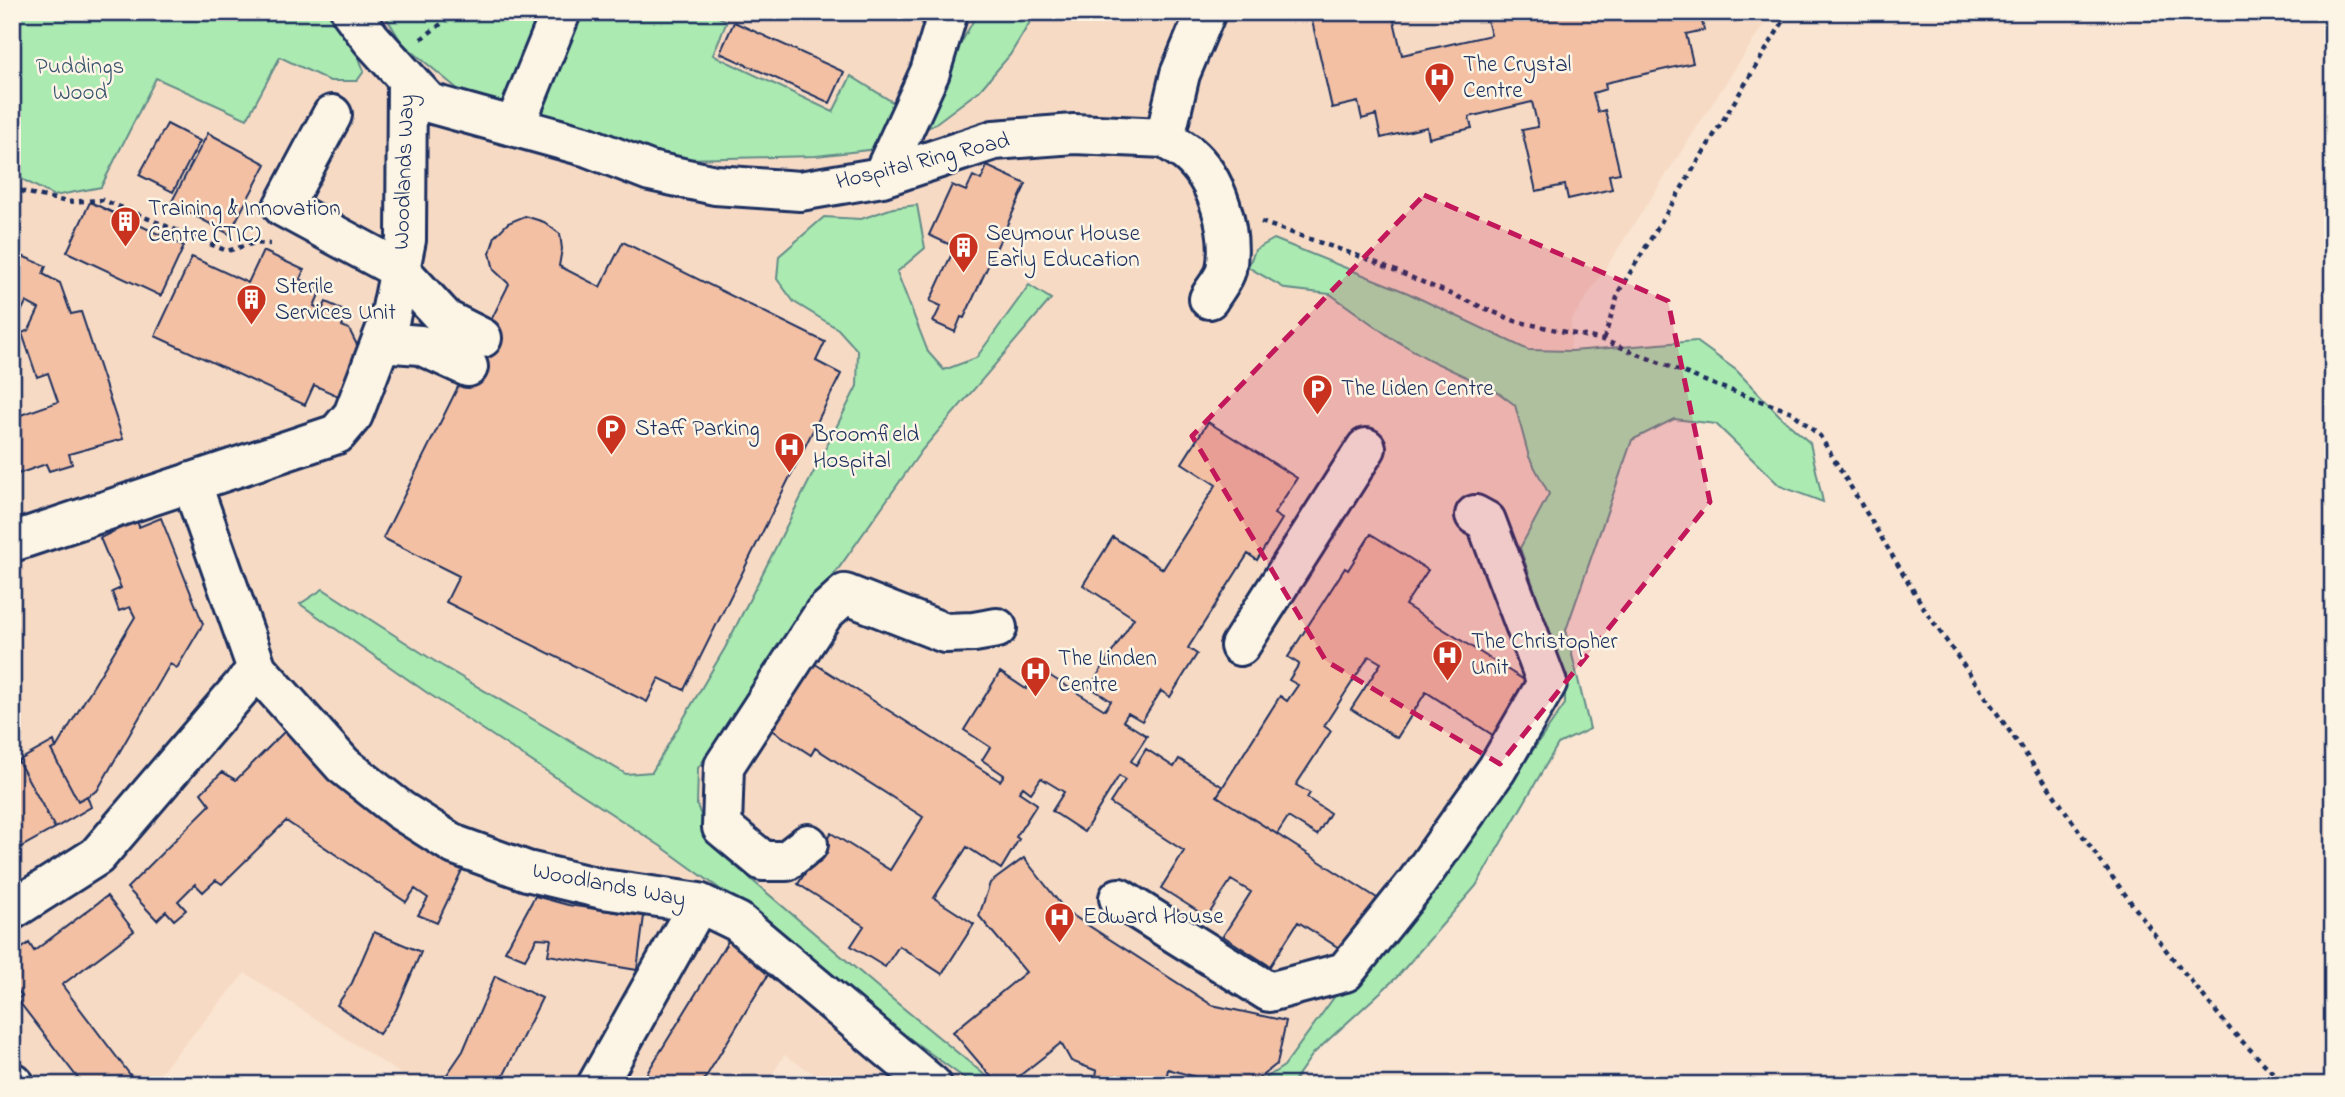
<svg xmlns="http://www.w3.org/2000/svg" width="2345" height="1097" font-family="'Indie Flower',sans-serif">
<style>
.built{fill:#f7dac4}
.green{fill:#abeab1;stroke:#638c88;stroke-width:2}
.building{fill:#f3c0a4;stroke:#1b2f5e;stroke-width:2}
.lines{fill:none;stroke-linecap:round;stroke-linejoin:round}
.minor-casing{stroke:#1b2f5e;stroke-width:44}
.path{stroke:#1b2f5e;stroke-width:4.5;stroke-dasharray:5 5;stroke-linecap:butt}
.minor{stroke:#fcf5e5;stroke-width:38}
.marked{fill:#c2185b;fill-opacity:0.2;stroke:#c2185b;stroke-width:5;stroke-dasharray:14 9;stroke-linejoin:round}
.labels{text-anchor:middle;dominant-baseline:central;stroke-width:5;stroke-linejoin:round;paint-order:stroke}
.poi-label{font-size:23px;fill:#1b2f5e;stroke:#fcf5e5;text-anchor:start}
.park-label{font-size:23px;fill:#38546f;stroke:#fcf5e5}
.street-label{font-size:23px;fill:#1b2f5e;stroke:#fcf5e5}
</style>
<rect width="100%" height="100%" fill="#f9e5d2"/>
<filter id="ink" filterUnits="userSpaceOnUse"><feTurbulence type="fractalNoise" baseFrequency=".0143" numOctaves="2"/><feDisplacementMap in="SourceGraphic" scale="14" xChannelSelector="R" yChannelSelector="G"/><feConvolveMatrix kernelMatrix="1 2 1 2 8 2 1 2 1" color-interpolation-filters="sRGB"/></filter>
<g filter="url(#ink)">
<path class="built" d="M12,12H1772L1571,321L1566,630L1577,673L1558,744L1284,1085H832L784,1055L766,1085H418L245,973L150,1085H32L12,1061Z"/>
<path class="green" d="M12,12H333L353,42L364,71L357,81H330L280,57L247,119L156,78L101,187L54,196L12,174Z
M383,12H709L727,21L713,55L833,112L851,76L899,106L936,89L978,12H1036L1010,55L980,90L932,126L886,148L816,156L684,159L510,112L460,91L402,43Z
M917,205L925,248L897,272L928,352L944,370L976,358L1029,285L1051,299L922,450L698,768L697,805L713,847L880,989L997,1085H974L836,985L738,902L662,847L426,692L300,604L323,589L439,664L626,774L652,772L725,648L857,386L858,351L838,329L794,302L777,279L779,256L824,217L861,219L893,208Z
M1274,239L1408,293L1528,350L1572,351L1696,341L1736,370L1783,419L1810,443L1823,502L1780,486L1716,424L1674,419L1632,440L1566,630L1590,729L1558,744L1476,886L1397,977L1313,1054L1291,1085H1255L1284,1066L1343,985L1515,776L1565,704V677L1520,548L1549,494L1529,457L1515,405L1496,391L1430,360L1390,337L1330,294L1286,289L1248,267L1255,250Z"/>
<path class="building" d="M1310,12H1392L1402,55L1491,35L1485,12H1700L1704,30L1686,34L1693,63L1605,83L1606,89L1593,93L1598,112L1605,110L1620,173L1609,175L1612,189L1568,199L1565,185L1536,191L1522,130L1538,127L1532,102L1469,117L1472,128L1429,138L1427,127L1381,138L1376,115L1362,119L1358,102L1332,108Z
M734,22L844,72L830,103L720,53Z
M167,124L200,141L173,192L139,175Z
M208,133L266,164L229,234L171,203Z
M987,166L1026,184L964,318L961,317L955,332L933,322L941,306L930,301L955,247L929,235L952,185L966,191L973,176L981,180Z
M90,202L184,246L161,296L67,252Z
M525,216L544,222L560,234L562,249L559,266L600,287L623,242L825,342L816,361L841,374L684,690L659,678L647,702L446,602L459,576L383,538L509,284L494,270L490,253L495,236L508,223Z
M263,251L304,270L300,279L321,290L314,306L322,310L326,302L348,312L342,326L349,329L359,349L338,396L314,385L305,405L155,336L192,257L248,283Z
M22,256L46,266L43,274L60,283L71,314L81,312L123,439L69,454L72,464L49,471L46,464L12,476V418L58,402L48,373L37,377L22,333L29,330L39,309L26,302L14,326L12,325V257L19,261Z
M1208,422L1297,478L1274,514L1282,519L1257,560L1248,554L1188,648L1197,654L1170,697L1161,691L1142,721L1128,713L1123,721L1147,736L1131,761L1136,765L1146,749L1174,767L1179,759L1223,787L1217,796L1377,898L1344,951L1298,922L1270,966L1223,936L1251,892L1231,880L1207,917L1161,888L1184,851L1110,803L1125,780L1119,776L1084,832L1052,811L1064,792L1041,778L1031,793L1023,787L1019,792L1037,804L1016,837L1019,839L1001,869L967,847L934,898L974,924L942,974L899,946L885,967L851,946L864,926L798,884L831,833L890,870L923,817L815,748L811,755L766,726L809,660L1000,781L1004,775L982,760L990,747L964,730L1000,672L1026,689L1039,669L1105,710L1111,701L1090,687L1134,618L1083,585L1113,537L1163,569L1216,485L1182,463Z
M161,518L203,624L177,668L170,664L97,791L78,801L51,750L56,748L135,617L130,607L119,611L112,592L121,588L100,538L137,520L139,527Z
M1371,534L1428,570L1405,605L1532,685L1499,739L1426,692L1397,738L1351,709L1381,663L1369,656L1324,726L1331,731L1296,785L1310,793L1307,798L1330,813L1317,835L1288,817L1277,834L1217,796L1280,696L1287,701L1298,685L1289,680L1299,664L1288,657L1345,568L1348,570Z
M285,731L334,781L374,815L415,842L463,868L437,923L418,915L428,898L415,889L406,902L286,821L222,884L216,880L203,892L195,884L178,901L186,910L174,920L166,911L157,920L127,888L210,805L201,793L222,772L236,780Z
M54,741L56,748L51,750L78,801L87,796L91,807L55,828L18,761Z
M18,761L55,828L12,852V765Z
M1024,858L1066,911L1212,1005L1286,1021L1277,1064L1250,1085H1224L1168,1069L1165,1085H1094L1097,1071L1071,1061L1061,1043L1008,1085H998L953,1032L1026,972L979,916L990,883Z
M107,896L134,931L62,985L131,1076L119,1085H83L17,999L22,996L12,983V956L29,943L34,951Z
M535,896L568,905L644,916L637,970L548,955L551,939L537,938L525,959L505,951Z
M374,932L421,952L396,1010L379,1034L337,1005L352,983Z
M730,938L774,965L701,1085H644L641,1083Z
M495,976L542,998L499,1085H459L446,1076L463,1051Z"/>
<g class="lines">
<defs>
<path id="minor" d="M351,12L371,39L429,103L588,147L650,171L715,185L800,191L882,177L994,140L1074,134L1165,138L1180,74L1206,12
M332,115L283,207L400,270L446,320L482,338
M515,125L561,12
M1165,138C1172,143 1180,148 1187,153C1218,178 1233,232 1226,270C1224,279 1214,290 1209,299
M882,177L930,72L948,12
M381,342L420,345L468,367
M191,482L257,669L343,765L400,810L455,845L527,871L603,889L699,903L738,922L932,1085
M12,542L337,434L353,415L390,318L406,240L407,79
M1240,646L1366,448
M808,844L786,861H763L722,827L724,766L824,613L845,594L945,633L974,632L997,628
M1119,898L1269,992L1345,972L1417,882L1497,769L1547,683L1486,521L1475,515
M12,910L97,856L257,669
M12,1082L15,1085
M597,1085L699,903"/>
</defs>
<use href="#minor" class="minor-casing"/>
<path class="path" d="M421,39L457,12
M12,185L24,192L67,202L103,200L227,251L255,243L270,244
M1261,222L1370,260L1515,321L1603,340L1715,385L1792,412L1820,436L1927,613L2094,852L2166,950L2230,1029L2285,1085
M1604,339L1619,291L1789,12"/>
<use href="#minor" class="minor"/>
</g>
</g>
<path class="marked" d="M1424,195L1668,301L1710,502L1500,764L1326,661L1192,436Z"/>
<defs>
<symbol id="hospital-pin" viewBox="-11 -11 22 30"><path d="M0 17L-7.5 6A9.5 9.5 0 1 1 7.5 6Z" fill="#c8321e" stroke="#fcf5e5"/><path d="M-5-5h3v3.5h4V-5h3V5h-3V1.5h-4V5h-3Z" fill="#fff"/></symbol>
<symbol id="building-pin" viewBox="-11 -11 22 30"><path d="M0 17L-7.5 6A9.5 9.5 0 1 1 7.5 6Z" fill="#c8321e" stroke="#fcf5e5"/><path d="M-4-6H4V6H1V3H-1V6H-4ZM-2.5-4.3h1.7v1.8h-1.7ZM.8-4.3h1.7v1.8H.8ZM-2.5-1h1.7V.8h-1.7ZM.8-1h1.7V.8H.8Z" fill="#fff"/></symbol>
<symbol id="parking-pin" viewBox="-11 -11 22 30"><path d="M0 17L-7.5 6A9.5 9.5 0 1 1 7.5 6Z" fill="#c8321e" stroke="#fcf5e5"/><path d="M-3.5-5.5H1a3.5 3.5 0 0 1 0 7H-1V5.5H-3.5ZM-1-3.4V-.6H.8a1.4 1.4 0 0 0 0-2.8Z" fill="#fff"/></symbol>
</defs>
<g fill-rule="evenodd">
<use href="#hospital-pin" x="1422" y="60" width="35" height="47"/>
<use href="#building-pin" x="108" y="204" width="35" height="47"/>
<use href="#building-pin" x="946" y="230" width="35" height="47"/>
<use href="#building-pin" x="234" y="282" width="35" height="47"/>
<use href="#parking-pin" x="1300" y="372" width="35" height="47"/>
<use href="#parking-pin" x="594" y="412" width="35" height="47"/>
<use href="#hospital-pin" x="772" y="430" width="35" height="47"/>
<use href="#hospital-pin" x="1430" y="638" width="35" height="47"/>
<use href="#hospital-pin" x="1018" y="654" width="35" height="47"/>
<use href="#hospital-pin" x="1042" y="900" width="35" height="47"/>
</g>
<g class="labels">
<g class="poi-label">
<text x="1463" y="65">The Crystal<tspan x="1463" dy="26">Centre</tspan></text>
<text x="148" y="209">Training &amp; Innovation<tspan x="148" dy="26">Centre (TIC)</tspan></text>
<text x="986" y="234">Seymour House<tspan x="986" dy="26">Early Education</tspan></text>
<text x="275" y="287">Sterile<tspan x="275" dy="26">Services Unit</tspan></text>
<text x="1341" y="389">The Liden Centre</text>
<text x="635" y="429">Staff Parking</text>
<text x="813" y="435">Broomfield<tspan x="813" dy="26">Hospital</tspan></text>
<text x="1471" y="642">The Christopher<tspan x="1471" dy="26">Unit</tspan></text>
<text x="1058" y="659">The Linden<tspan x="1058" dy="26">Centre</tspan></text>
<text x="1083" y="917">Edward House</text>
</g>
<g class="park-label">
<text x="80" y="67">Puddings<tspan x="80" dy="26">Wood</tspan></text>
</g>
<g class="street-label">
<text transform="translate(923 162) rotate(-14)">Hospital Ring Road</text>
<text transform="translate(405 172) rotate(-88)">Woodlands Way</text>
<text transform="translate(609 886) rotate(11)">Woodlands Way</text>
</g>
</g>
<rect width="2345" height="1097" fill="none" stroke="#fcf5e5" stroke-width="42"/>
<rect x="21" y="21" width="2303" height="1055" fill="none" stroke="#1b2f5e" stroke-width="2.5" filter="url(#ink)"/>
</svg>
